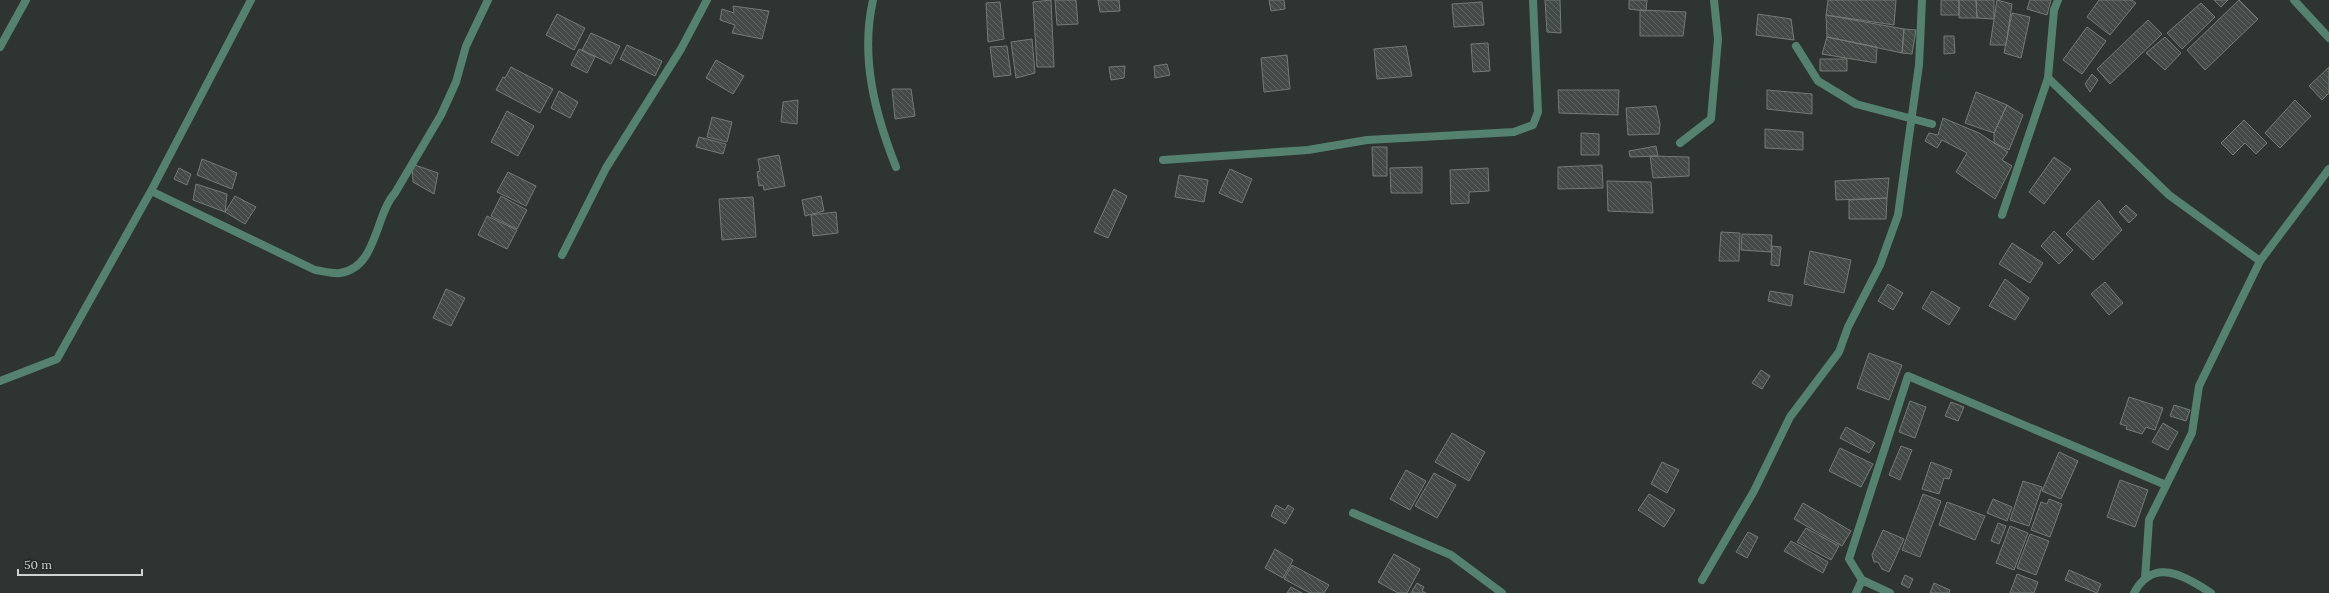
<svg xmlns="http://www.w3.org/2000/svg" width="2329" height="593" font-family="Lora,serif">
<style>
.building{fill:url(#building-back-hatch);stroke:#737b77}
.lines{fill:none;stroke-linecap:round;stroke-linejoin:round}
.street{stroke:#558170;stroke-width:8}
</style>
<defs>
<pattern id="building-back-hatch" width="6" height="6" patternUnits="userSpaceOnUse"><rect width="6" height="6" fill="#434a47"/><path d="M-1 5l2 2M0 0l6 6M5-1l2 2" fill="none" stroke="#5d6360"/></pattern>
</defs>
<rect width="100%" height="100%" fill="#2d3431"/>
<path class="building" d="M1051,0L1054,67H1037L1033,2Z
M1055,0H1076L1078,24L1057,25Z
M1098,0H1119L1120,11L1100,12Z
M1269,0H1284L1285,9L1271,11Z
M1545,0H1560L1561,33L1547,32Z
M1629,0H1647L1646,11L1629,9Z
M1828,0H1896L1894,25L1826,15Z
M1941,0H1959V15H1941Z
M1959,0H1976L1977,18H1959Z
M1976,0H1994V19L1977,18Z
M1997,0L2012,4L2006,45H1990Z
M2030,0H2051L2047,15L2027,9Z
M2099,0H2132L2136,3L2110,35L2087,17Z
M2214,0H2228L2221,7Z
M2239,0L2258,19L2205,70L2187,50Z
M1000,2L1004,39L988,42L986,3Z
M1482,2L1484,25L1454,27L1452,4Z
M2201,3L2215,17L2182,49L2167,33Z
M733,6L769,11L762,39L732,33L735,25L720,20L722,9L734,13Z
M1640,10L1686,12L1683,36H1640Z
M2012,13L2030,17L2021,58L2004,53Z
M557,14L585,28L574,50L546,35Z
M1758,14L1791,19L1794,40L1756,35Z
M1826,15L1904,29L1902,53L1827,37Z
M2148,20L2162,34L2110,84L2097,69Z
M2087,27L2106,41L2082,74L2063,60Z
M1904,29L1916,30L1912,54L1902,53Z
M591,33L620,46L611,64L582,50Z
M1944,36H1954L1955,53L1944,54Z
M1827,37L1877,47L1876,63L1822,54Z
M2165,37L2181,53L2165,70L2146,53Z
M1032,39L1035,73L1016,78L1011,42Z
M1488,43L1490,71L1473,72L1471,44Z
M627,45L662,61L655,76L620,59Z
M1007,46L1011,75L994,77L990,47Z
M1406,46L1412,76L1377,79L1374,49Z
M579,49L595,57L587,73L571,65Z
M1287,55L1290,89L1264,92L1261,58Z
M1820,59H1847V71H1820Z
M716,60L744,76L733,94L706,78Z
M1167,64L1170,75L1155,78L1154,66Z
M1125,66L1124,78L1111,80L1109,67Z
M511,67L553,89L540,113L496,90L503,77L505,78Z
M2329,67V93L2322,100L2309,86Z
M2092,74L2098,80L2090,92L2085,84Z
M892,89H911L915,116L895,119Z
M1558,90H1619L1618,115L1559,113Z
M1767,90L1812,94V114L1767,109Z
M559,91L578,102L570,118L551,108Z
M1976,92L2007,105L1994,133L1965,123Z
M798,100L797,124L781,122L783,102Z
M2295,100L2311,116L2280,148L2265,133Z
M2007,105L2023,115L2009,150L1994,143V133Z
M1656,106L1660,124L1659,134L1628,135L1626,108Z
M507,111L534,126L518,156L491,142Z
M712,117L732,122L727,142L707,137Z
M1943,118L1979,133L2008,152L2002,160L2012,166L1995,199L1956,172L1967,153L1942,140L1937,148L1925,141L1929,133L1938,135Z
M2244,120L2267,143L2256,154L2245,143L2233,155L2221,143Z
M1765,129L1803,132V150L1765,148Z
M1581,133L1599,134V155H1581Z
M699,137L726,144L723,154L696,147Z
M1656,146L1658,156L1630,157L1629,151Z
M1372,147H1387V176H1373Z
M779,155L785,186L764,190L763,185L759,186L757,172L760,171L758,159Z
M1650,156L1689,157V176L1653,178Z
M2054,157L2071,169L2044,204L2029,192Z
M202,159L237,173L232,189L197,175Z
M412,164L438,173L434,194L413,182Z
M1602,165L1603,188L1558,189V167Z
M1422,167V193H1391L1390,168Z
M179,168L191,174L187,185L174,179Z
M1488,168L1489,191L1469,192V203L1451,204L1450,170Z
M1230,169L1252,179L1242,203L1219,193Z
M508,172L536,186L526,206L497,192Z
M1179,175L1208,180L1204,202L1175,197Z
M1889,178L1887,198L1836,200L1835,181Z
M1607,181L1651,182L1653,213L1608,211Z
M196,184L227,194L225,212L193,200Z
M1114,189L1127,196L1108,238L1094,232Z
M235,196L256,207L245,224L225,212Z
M501,196L527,210L517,229L491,216Z
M821,196L824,211L805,216L802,200Z
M753,197L756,237L722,240L719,199Z
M1887,198L1886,219H1849V200Z
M2099,200L2122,230L2093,260L2066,234Z
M2126,205L2137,215L2129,223L2119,212Z
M836,212L838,233L813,236L811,215Z
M487,216L517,230L507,249L478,235Z
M2054,231L2073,250L2059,264L2041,246Z
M1721,232L1740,233L1739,261H1719Z
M1742,234L1772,235L1771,252L1741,250Z
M2012,243L2043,263L2030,283L1999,264Z
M1772,246L1781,247L1779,266L1771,265Z
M1810,251L1851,260L1844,293L1804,284Z
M2005,279L2029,298L2015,320L1989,306Z
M2105,282L2123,303L2109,315L2091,294Z
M1888,284L1903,293L1893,310L1878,301Z
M446,289L465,298L451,326L433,318Z
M1770,291L1793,295L1791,306L1768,301Z
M1932,291L1960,308L1949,325L1922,308Z
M1869,353L1902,365L1889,400L1857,388Z
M1761,370L1770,376L1762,389L1752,383Z
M2129,397L2163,408L2155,430L2146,427L2142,434L2126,429L2127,426L2120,424Z
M1910,401L1926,407L1915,438L1899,432Z
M1951,402L1964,407L1958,421L1945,416Z
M2174,405L2190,410L2186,421L2170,416Z
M2163,423L2178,432L2168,450L2152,442Z
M1846,427L1875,443L1869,453L1840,438Z
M1452,433L1485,452L1469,481L1435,462Z
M1901,446L1912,450L1900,480L1889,475Z
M1840,448L1873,464L1861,487L1829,471Z
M2059,452L2078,461L2061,499L2042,491Z
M1662,462L1679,470L1667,493L1651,484Z
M1931,462L1952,470L1949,479L1944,478L1939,494L1922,489Z
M1406,470L1426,481L1410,510L1390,499Z
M1434,473L1456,485L1437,518L1415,506Z
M2120,480L2148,490L2135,527L2107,517Z
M2023,481L2042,487L2029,526L2010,520Z
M1649,494L1675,510L1664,527L1638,510Z
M1923,494L1941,501L1920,557L1902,550Z
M1993,499L2012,507L2007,521L1987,513Z
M2049,499L2062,504L2050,537L2031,530L2041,502L2047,504Z
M1947,502L1985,516L1975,540L1939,525Z
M1803,503L1851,531L1842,546L1794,519Z
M1276,505L1285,510L1288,505L1294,509L1285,524L1271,516Z
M1998,523L2006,526L1999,544L1991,541Z
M2010,526L2028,533L2014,570L1996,563Z
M1806,528L1839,546L1831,560L1797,542Z
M1883,530L1904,539L1889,572L1882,569L1878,562H1874L1872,555Z
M1748,532L1758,537L1747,558L1736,552Z
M2030,534L2049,541L2036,575L2017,568Z
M1791,541L1828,562L1823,573L1784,551Z
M1275,549L1293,560L1283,578L1265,568Z
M1394,554L1420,569L1407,593H1398L1378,582Z
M1292,565L1329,585L1324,593H1310L1284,579Z
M2069,570L2101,584L2097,593L2065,580Z
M2017,574L2038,582L2034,593H2010Z
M1905,575L1913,579L1909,588L1901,584Z
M1417,583L1424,587L1422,591L1426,593H1411Z
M1934,583L1950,590L1949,593H1930Z
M1291,587L1302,593H1287Z"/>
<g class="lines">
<path class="street" d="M873,0C860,57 875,114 896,167
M2294,0L2329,38
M1796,46L1818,81L1856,104L1932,124
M0,47L26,0
M2048,78L2169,195L2260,261L2329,169
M1680,143L1711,119L1718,39L1714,0
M1163,160L1308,150L1367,140L1514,132L1533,125L1538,112L1533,0
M151,191L315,270C323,271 332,274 340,273C377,268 375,215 395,193L441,115L456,82L466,46L488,0
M2002,215L2048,78L2054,10L2058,0
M562,255L606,168L681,49L707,0
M0,381L57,359L151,191L251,0
M1353,513L1451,555L1502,593
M2145,578L2149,520L2192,433L2199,386L2260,261
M1702,580L1754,491L1790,417L1839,352L1848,327L1880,265L1898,215L1919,65L1922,0
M1856,593L1862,580
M1890,593L1862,580L1849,559L1908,376L2166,485
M2134,593C2153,557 2184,575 2211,593"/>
</g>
<path d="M18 569v6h124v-6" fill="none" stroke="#cfd3d1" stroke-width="2"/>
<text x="24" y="569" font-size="12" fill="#cfd3d1" stroke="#232a27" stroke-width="3" paint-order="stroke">50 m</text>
</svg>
